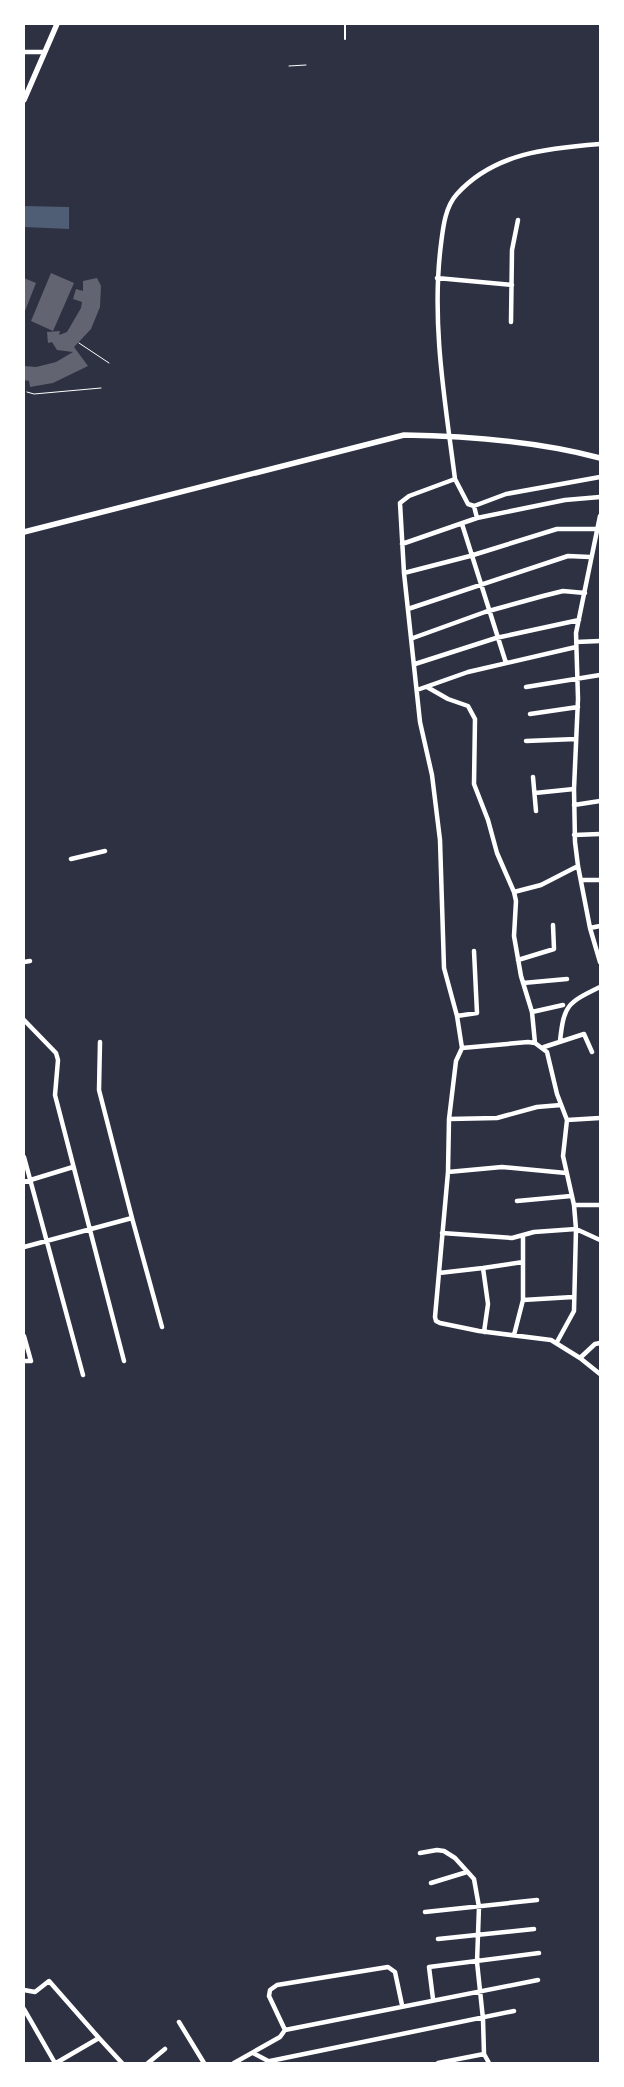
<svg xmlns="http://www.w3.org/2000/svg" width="624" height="2087" font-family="'Nunito Sans',sans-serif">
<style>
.water{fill:#4f5d75}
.building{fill:#626471}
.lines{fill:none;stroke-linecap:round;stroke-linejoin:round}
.path{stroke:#fff;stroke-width:1}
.service{stroke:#fff;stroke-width:2}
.minor{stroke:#fff;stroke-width:4.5}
.tertiary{stroke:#fff;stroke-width:5.5}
</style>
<rect width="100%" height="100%" fill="#2d3142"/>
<path class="water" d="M24,206L69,207V229L24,227Z"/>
<path class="building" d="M51,273L74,283L53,331L31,321Z
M24,278L36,283L25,311H24Z
M97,278L101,286L100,307L91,329L74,347L88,366L53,383L30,387L29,381L24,380V366L36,367L56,362L73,352L57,350L52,342L48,343L47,332L60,331L59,335L67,332L81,308L82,302L73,299L76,289L83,291V281Z"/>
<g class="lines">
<path class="path" d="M289,66L306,65
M79,343L109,363
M27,392L34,394L101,388"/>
<path class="service" d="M345,24V39"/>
<path class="minor" d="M24,52H44
M600,144C548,148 494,153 457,194C445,207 443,228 441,244C431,322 445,401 455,479L409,496L400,503L404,573L420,722L432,775L440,840L444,968L457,1016L462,1048L456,1061L449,1119L448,1172L435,1317L436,1321L440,1323L479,1331L551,1340L580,1358L600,1374
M437,278L512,285
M511,322L512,250L518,220
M455,479L468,504L474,506
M600,516L576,633L578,699L574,789L575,842L578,866L590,928L600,962
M477,518L474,506L506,494L600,477
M462,524L506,663
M402,544L477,518L565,500L600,497
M404,573L470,556L557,529H597
M408,609L568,556L590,557
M413,638L485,612L543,596L563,591L585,593
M576,642L600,641
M415,664L496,638L579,620
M427,687L448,699L468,706L475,719L474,784L488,820L497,853L514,892L516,901L514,936L521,976L532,1012L535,1043
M526,687L600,675
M417,690L468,672L576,647
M530,714L578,707
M526,741L576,739
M533,777L536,811
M535,793L574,789
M574,805L600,801
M574,835L600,834
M71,859L105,851
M581,880H600
M514,892L541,885L578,866
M590,928L600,926
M518,960L554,949L553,925
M24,962L30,961
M523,983L567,979
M532,1012L563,1005
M457,1016L477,1013L474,951
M24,1020L56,1053L58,1060L55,1095L124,1361
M560,1041C564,1005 567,1003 600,987
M544,1047L584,1034L592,1052
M462,1048L528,1042L535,1043L547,1052L557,1094L567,1120L563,1156L574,1205L576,1229L600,1240
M449,1119L497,1118L537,1107L561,1105
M567,1120L600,1118
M24,1157L83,1375
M448,1172L502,1167L566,1173
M24,1182L73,1167
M517,1201L571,1196
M574,1205H600
M132,1218L162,1327
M442,1233L512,1238L534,1232L576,1229L574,1311L557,1342
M24,1247L132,1218L99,1090L100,1042
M483,1268L523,1262
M439,1273L483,1268L488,1304L484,1332
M523,1300L573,1297
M514,1335L523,1300V1237
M24,1336L31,1361H24
M580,1358L595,1344L600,1343
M420,1853L437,1850L444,1851L455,1858L474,1879L479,1907L477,1962L483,2019L484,2054L489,2063
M431,1883L467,1872
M425,1912L537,1900
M438,1939L534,1929
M24,1990L35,1992L49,1981L99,2038L56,2063
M433,1999L429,1967L539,1953
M24,2009L55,2063
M179,2022L204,2063
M285,2030L269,1996L270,1990L277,1985L388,1967L395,1972L402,2005
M99,2038L122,2063
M253,2053L272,2063
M270,2061L514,2011
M148,2063L165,2049
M234,2063L280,2037L285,2030L538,1980
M438,2063L484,2054"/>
<path class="tertiary" d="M24,100L57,24
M24,532L404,435C467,436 540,442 600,458"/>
</g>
<rect width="624" height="2087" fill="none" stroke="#ffffff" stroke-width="50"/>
</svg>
